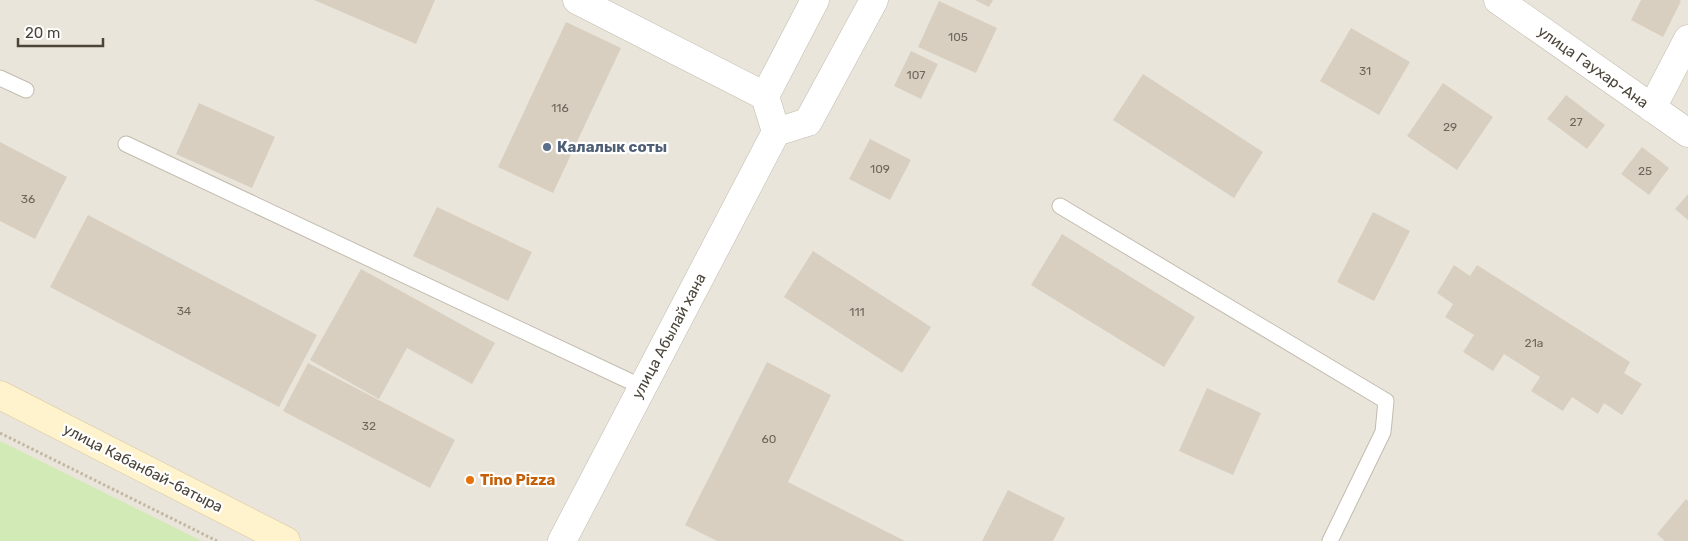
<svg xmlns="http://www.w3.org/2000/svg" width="1688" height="541" font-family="Rubik,sans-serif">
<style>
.residential{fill:#eae5da}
.green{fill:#d2eab5}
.building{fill:#d8cfc1}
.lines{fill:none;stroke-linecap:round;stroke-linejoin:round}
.service-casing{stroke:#c2bbae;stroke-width:17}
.minor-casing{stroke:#c2bbae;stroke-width:29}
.tertiary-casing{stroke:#c2bbae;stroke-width:29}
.secondary-casing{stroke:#d6c79b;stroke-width:29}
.path{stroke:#c4b79f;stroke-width:3;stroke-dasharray:2.5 2.5;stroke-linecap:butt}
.service{stroke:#fff;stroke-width:15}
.minor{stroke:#fff;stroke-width:28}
.tertiary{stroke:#fff;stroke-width:28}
.secondary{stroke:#fff3cd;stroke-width:28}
.service-dot{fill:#5c6f8a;stroke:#fff;stroke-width:2}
.food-dot{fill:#e8710a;stroke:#fff;stroke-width:2}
.labels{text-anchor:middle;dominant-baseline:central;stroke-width:4.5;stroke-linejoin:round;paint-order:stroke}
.number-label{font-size:12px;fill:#6e675b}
.street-label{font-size:15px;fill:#4b4439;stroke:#fff}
.service-label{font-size:15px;font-weight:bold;fill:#4e5e75;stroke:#fff;text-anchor:start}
.food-label{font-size:15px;font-weight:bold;fill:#c56008;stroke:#fff;text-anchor:start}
</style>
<rect width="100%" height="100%" fill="#f6f3ec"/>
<path class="residential" d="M0,0H1688V541H0Z"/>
<path class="green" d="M0,441L202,541H0Z"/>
<path class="building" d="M314,0H435L416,44Z
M975,0H993L989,7Z
M1641,0H1679L1681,1L1663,37L1631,20Z
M939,1L997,28L976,73L918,47Z
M566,22L621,48L553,193L498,167Z
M1351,28L1410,62L1379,115L1320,81Z
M911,51L938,64L921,99L894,86Z
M1143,74L1263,152L1234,198L1113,120Z
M1443,83L1493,117L1457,170L1407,136Z
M1566,95L1605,125L1587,149L1547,119Z
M199,103L275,137L252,188L176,154Z
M870,139L911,160L890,200L849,179Z
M0,142L67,177L35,239L0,221Z
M1642,147L1669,168L1649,195L1621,174Z
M1688,194V220L1675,209Z
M437,207L532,252L508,301L413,256Z
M1373,212L1410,231L1374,301L1337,282Z
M88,215L317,335L279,407L50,287Z
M1062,234L1195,317L1164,367L1031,285Z
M813,251L931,327L902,373L784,297Z
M1454,265L1470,276L1477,265L1630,362L1624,373L1642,384L1622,415L1604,403L1598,414L1572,397L1563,411L1531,391L1540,377L1504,354L1493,371L1463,352L1474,335L1445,317L1453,304L1437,293Z
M361,269L495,343L472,384L407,348L379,399L310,360Z
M767,362L831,395L788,482L905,541H717L685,525Z
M308,363L455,440L430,488L283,411Z
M1207,388L1261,413L1233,475L1179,451Z
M1008,490L1065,518L1053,541H982Z
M1686,499L1688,501V541H1665L1657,534Z"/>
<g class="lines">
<defs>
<path id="service" d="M0,78L26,90
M126,144L642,387
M1060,206L1386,401L1383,432L1330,541"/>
<path id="minor" d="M577,0L765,96
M1652,108L1688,39"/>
<path id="tertiary" d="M1498,0L1688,133
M776,132L808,122L874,0
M562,541L776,132L765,96L815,0"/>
<path id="secondary" d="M0,395L286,541"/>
</defs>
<use href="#service" class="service-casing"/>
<use href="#minor" class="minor-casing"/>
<use href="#tertiary" class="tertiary-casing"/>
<use href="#secondary" class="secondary-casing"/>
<path class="path" d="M0,433L217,541"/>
<use href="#service" class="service"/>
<use href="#minor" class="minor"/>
<use href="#tertiary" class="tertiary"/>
<use href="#secondary" class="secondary"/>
</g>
<circle class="service-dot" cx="547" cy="147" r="5"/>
<circle class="food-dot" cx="470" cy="480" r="5"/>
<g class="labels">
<g class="number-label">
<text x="958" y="37">105</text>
<text x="1365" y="71">31</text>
<text x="916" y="75">107</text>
<text x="560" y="108">116</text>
<text x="1576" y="122">27</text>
<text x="1450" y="127">29</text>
<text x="880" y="169">109</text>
<text x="1645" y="171">25</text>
<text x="28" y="199">36</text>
<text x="184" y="311">34</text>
<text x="857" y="312">111</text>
<text x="1534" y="343">21а</text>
<text x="369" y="426">32</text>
<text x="769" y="439">60</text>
</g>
<g class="street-label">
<text transform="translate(1593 67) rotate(35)">улица Гаухар-Ана</text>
<text transform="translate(669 336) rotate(-62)">улица Абылай хана</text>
<text transform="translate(143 468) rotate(27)">улица Кабанбай-батыра</text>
</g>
<g class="service-label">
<text x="557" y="147">Калалык соты</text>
</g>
<g class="food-label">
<text x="480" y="480">Tino Pizza</text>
</g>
</g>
<path d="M18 38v8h85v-8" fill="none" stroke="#4b4439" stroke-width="2.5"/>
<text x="25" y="38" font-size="15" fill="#4b4439" stroke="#ffffff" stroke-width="4" paint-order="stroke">20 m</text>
</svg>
